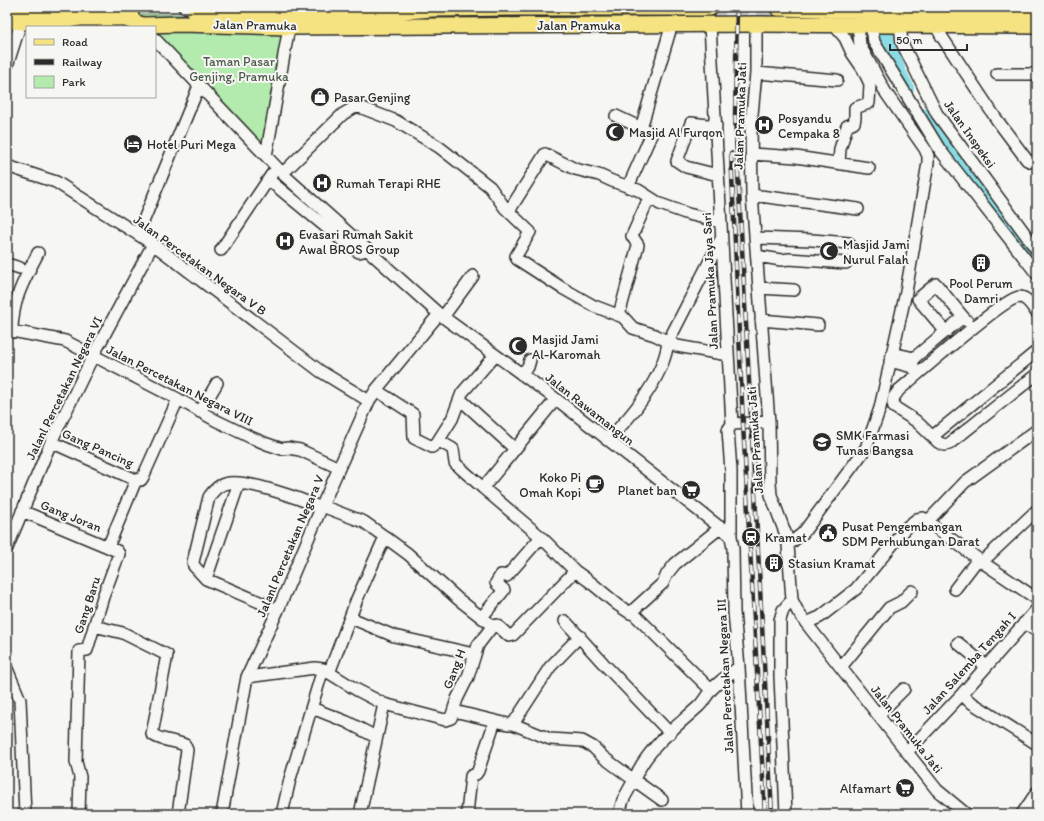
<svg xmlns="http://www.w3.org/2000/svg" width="1044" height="821" font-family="Itim,sans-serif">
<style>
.green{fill:#b3eaad;stroke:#6f8a6c}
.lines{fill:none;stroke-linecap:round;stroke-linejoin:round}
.river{stroke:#8bdce4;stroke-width:18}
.major-tunnel{stroke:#cdcdca;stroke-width:15;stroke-dasharray:15 8;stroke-linecap:butt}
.minor-casing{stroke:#2b2b2b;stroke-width:14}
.major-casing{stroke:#2b2b2b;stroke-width:18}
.minor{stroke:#f6f6f2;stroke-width:11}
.major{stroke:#f5e382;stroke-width:15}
.rail-casing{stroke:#2b2b2b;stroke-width:4.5}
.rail{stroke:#f6f6f2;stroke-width:3;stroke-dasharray:9;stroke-linecap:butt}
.labels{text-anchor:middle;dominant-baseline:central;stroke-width:4;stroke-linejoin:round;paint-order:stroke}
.street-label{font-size:13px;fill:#2b2b2b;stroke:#f6f6f2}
.park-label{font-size:13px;fill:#4d5b4c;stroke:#f6f6f2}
.poi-label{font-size:13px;fill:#2b2b2b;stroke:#f6f6f2;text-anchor:start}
</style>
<rect width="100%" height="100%" fill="#f6f6f2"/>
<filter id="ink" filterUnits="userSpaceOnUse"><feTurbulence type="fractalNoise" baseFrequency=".025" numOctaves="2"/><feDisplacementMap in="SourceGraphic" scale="8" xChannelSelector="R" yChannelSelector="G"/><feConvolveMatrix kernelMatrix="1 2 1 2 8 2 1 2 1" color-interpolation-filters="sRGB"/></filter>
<g filter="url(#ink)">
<path class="green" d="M139,14H231L289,27L266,156L155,38V27L122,18Z"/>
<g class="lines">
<path class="river" d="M885,37L897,72L905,88
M923,117C934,133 948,146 960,162C985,195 1010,229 1034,263"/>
<path class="major-tunnel" d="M710,8H778"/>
<defs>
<path id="minor" d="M184,7H206
M756,24V73L751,125L752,195L769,422L770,483L771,495L786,535L788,545L792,600L798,612L806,623L907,752L937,790L966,814
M900,24L902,43L937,114L1037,250
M710,25L732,424L728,430L731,471V536L733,549L734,612L739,667L747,814
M834,25L845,38L852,53L863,69L870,84L869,103L855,108V118L854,123L847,126L840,149L839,163
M871,25L874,42L940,150L1037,274
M936,26L942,37L997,120L1027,160L1032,162L1037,160
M155,39L285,176L439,314L556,399L731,536
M7,66L21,22
M756,73L837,80
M997,74H1037
M616,116L652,133L628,187
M716,126L691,123L677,161L686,167L718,175
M641,128L672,24
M752,154L796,157L869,168
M266,156L289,27
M7,166L56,182L153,244L320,371L369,401
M283,173L343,114L357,106L396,121L439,147L490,187L505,208L529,231L530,232L516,256L517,259L562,288L594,306L623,317L633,328L655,335L677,346L728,355
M269,180L349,246L359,252L367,250
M752,195L858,209
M509,211L545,154L575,169L599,175L612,181L638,190L660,204L688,214L721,222
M138,234L199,86
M755,238L812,240L849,243
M221,250L272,174
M757,256L781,260L789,259L846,263
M7,264L20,268
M759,288L794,290
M1037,313C1032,307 1028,297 1019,297C1004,298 917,375 899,390L894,397L893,403L894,407L916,421L938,442L944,445L949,444L1037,374
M619,315L638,245L632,236L649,198
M443,317L473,276
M761,320L818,325
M7,330L65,341L178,399L215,420L250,437L267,444L282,449L288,448L300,450L339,468
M12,332C12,300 24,280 38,253
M946,332L918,299L936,284L963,317
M892,353L914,358
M890,361L912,367
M919,373L912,367L914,358L963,317L967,321
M521,374L528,367L530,360
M376,390L413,414L414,438L432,447L439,441L453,449L455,463L457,465L483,488L541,537L575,571L589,581L618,605L630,613L663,583L667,574L675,564L721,527
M460,399L515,449
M200,412L217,383
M732,424L769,422
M933,436L1037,351
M607,440C632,417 664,376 668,342L721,239
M438,441L452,419L462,393L495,355
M51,442L136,480H141L143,477L178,399
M483,488L556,399
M22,511L108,547
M928,521L965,482L1037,430
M788,545L803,533L866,448L880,408L906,292L928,163V156L925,149L886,93L860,45L858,25
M7,548L51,442L93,356L153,244
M982,562L1037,510
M206,579L239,483
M955,589L978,559
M278,610L206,579L194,566L193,562L209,497C214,490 219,484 229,483C248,480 302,499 321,508
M632,612L711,690
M482,617L504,590L496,583L501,575L507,576L541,537
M351,618L394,636L474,654
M565,621L603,663L670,733
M806,623L820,617L856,589L907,527L917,519L923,518L982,562L1037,599
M1024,623L1037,631
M94,626L123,633L167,655L152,734C158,740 176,741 185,745L187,750L178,814
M491,628L497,625L509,636L513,635L575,571
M958,643L986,666
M841,667L889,608L901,602L912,591
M7,669L20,700L25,814
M329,673L357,599L385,537
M247,677L315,668L323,669L357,690L384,704L445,720L451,718L457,699L468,677L478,645L491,628L490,624L458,599L408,554L385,537L364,522L322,506
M962,694L969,701L1037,744
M312,708L347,722L376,737
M454,711L508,724H513L550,667L580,636
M878,715L904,689
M513,724L550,739L582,741L593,747L603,757L634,780L623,800L619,814
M907,752L962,694L1037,609
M662,800L634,780C646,749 675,728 699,706C705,700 708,692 714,687C722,679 731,673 739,667
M79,814L80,777L76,762L79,651L87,650L103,597L119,554L117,551L108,547L136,480
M222,814L247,677L278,610L322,506L369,401L376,390L439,314
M282,814L290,779L323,669
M360,814L384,704
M467,814L471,776L476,774L478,771L495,721
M786,814L780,676V620L783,610L792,600
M1022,814L1037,792"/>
<path id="major" d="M7,8L47,11L70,16
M778,8L883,11L1037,12
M195,14H366L433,9L519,8H710
M122,18L143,25L182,24L289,27L756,24L1037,26
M7,21L47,23L80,18H122L131,16"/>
</defs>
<use href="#minor" class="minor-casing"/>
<use href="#major" class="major-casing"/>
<use href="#minor" class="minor"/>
<use href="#major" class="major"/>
<defs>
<path id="rail" d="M737,7L735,116L772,814
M731,153L743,424L765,814"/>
</defs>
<use href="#rail" class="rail-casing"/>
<use href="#rail" class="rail"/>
</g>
</g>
<defs>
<symbol id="shop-disc" viewBox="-11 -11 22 22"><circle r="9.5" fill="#2b2b2b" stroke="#f6f6f2"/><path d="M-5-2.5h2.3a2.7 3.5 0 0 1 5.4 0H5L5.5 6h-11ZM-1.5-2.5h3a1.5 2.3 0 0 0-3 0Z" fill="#fff"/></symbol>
<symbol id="hospital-disc" viewBox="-11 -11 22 22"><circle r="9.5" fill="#2b2b2b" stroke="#f6f6f2"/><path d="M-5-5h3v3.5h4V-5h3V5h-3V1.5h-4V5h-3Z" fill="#fff"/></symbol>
<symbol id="mosque-disc" viewBox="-11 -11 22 22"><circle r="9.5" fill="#2b2b2b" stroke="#f6f6f2"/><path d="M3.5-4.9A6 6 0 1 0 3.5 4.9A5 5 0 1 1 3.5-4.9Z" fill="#fff"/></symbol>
<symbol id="hotel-disc" viewBox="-11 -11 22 22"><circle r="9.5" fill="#2b2b2b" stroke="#f6f6f2"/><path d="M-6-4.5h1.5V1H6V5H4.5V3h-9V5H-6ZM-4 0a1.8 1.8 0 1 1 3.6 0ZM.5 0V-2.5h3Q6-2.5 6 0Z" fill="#fff"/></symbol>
<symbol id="building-disc" viewBox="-11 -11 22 22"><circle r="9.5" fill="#2b2b2b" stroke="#f6f6f2"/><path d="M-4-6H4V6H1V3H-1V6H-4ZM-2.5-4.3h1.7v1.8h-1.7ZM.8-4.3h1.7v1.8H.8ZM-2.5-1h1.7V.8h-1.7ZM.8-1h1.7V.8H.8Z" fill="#fff"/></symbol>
<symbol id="school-disc" viewBox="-11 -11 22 22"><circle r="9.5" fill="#2b2b2b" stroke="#f6f6f2"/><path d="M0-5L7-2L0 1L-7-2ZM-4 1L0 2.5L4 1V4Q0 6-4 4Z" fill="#fff"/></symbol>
<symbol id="cafe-disc" viewBox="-11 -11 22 22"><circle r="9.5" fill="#2b2b2b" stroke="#f6f6f2"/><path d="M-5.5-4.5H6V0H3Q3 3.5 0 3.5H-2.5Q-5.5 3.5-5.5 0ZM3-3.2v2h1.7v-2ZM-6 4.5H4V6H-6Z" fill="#fff"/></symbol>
<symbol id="supermarket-disc" viewBox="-11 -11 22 22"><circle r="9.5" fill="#2b2b2b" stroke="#f6f6f2"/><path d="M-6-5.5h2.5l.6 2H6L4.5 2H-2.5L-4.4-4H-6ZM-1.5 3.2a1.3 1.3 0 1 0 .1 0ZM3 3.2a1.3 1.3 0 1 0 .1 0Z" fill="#fff"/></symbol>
<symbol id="civic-disc" viewBox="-11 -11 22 22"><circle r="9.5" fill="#2b2b2b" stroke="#f6f6f2"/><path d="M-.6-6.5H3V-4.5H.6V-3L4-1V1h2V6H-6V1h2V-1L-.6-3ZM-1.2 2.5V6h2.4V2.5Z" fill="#fff"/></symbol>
<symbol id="station-disc" viewBox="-11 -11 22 22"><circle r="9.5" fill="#2b2b2b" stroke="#f6f6f2"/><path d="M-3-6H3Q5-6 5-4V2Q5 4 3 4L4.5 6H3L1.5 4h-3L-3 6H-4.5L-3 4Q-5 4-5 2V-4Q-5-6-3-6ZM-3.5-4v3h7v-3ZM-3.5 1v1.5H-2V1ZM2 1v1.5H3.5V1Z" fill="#fff"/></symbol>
</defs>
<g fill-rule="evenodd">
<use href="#shop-disc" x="309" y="86" width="22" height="22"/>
<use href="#hospital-disc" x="753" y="114" width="22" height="22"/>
<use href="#mosque-disc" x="604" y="121" width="22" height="22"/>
<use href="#hotel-disc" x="122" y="133" width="22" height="22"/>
<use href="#hospital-disc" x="311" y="172" width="22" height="22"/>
<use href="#hospital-disc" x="274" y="230" width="22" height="22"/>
<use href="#mosque-disc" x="818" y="240" width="22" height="22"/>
<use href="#building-disc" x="970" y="252" width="22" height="22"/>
<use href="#mosque-disc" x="507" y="335" width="22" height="22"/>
<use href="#school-disc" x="811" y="431" width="22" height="22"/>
<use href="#cafe-disc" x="584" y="473" width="22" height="22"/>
<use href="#supermarket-disc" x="680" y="479" width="22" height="22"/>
<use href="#civic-disc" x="817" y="522" width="22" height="22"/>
<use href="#station-disc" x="740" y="526" width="22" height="22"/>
<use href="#building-disc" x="763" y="552" width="22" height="22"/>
<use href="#supermarket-disc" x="894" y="777" width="22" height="22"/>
</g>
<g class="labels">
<g class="street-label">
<text transform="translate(255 25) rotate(1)">Jalan Pramuka</text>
<text x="579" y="25">Jalan Pramuka</text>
<text transform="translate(740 116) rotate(-88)">Jalan Pramuka Jati</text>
<text transform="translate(970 134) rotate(55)">Jalan Inspeksi</text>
<text transform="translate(200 265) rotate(36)">Jalan Percetakan Negara V B</text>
<text transform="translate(710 281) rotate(-93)">Jalan Pramuka Jaya Sari</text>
<text transform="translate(180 385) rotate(27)">Jalan Percetakan Negara VIII</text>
<text transform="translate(64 388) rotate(-64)">Jalanl Percetakan Negara VI</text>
<text transform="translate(590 409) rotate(38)">Jalan Rawamangun</text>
<text transform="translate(755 440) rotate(-94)">Jalan Pramuka Jati</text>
<text transform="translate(98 448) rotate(24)">Gang Pancing</text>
<text transform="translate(71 516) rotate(22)">Gang Joran</text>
<text transform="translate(290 546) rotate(-67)">Jalanl Percetakan Negara V</text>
<text transform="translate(87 605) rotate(-72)">Gang Baru</text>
<text transform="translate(969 663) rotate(-48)">Jalan Salemba Tengah I</text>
<text transform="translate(454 669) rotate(-69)">Gang H</text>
<text transform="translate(725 676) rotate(-93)">Jalan Percetakan Negara III</text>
<text transform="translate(907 729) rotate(52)">Jalan Pramuka Jati</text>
</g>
<g class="park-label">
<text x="239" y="61">Taman Pasar<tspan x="239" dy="15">Genjing, Pramuka</tspan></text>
</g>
<g class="poi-label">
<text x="334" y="97">Pasar Genjing</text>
<text x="778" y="118">Posyandu<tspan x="778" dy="15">Cempaka 8</tspan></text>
<text x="629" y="132">Masjid Al Furqon</text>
<text x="147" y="144">Hotel Puri Mega</text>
<text x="336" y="183">Rumah Terapi RHE</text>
<text x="299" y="234">Evasari Rumah Sakit<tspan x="299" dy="15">Awal BROS Group</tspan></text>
<text x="843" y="244">Masjid Jami<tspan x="843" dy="15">Nurul Falah</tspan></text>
<text x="981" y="283" text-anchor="middle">Pool Perum<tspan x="981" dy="15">Damri</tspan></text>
<text x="532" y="339">Masjid Jami<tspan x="532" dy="15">Al-Karomah</tspan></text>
<text x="836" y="435">SMK Farmasi<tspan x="836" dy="15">Tunas Bangsa</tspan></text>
<text x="581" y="477" text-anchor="end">Koko Pi<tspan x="581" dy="15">Omah Kopi</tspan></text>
<text x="677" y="490" text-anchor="end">Planet ban</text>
<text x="842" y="526">Pusat Pengembangan<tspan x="842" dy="15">SDM Perhubungan Darat</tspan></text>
<text x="765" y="537">Kramat</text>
<text x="788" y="563">Stasiun Kramat</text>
<text x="891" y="788" text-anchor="end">Alfamart</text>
</g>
</g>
<rect width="1044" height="821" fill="none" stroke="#f6f6f2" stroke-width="24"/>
<rect x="12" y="12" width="1020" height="797" fill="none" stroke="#2b2b2b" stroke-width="1.5" filter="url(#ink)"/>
<rect x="26" y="26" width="130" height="72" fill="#f6f6f2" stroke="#a5a5a2"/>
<rect x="34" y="39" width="20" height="6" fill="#f5e382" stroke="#a5a5a2"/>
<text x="62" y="46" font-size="12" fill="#2b2b2b">Road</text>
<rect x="34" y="59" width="20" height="6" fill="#2b2b2b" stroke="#a5a5a2"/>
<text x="62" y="66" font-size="12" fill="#2b2b2b">Railway</text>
<rect x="34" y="76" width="20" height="12" fill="#b3eaad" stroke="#a5a5a2"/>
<text x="62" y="86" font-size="12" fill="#2b2b2b">Park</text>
<path d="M890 44v6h77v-6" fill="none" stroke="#2b2b2b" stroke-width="2"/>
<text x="896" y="44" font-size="12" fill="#2b2b2b" stroke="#f6f6f2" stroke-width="3" paint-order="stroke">50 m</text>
</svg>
